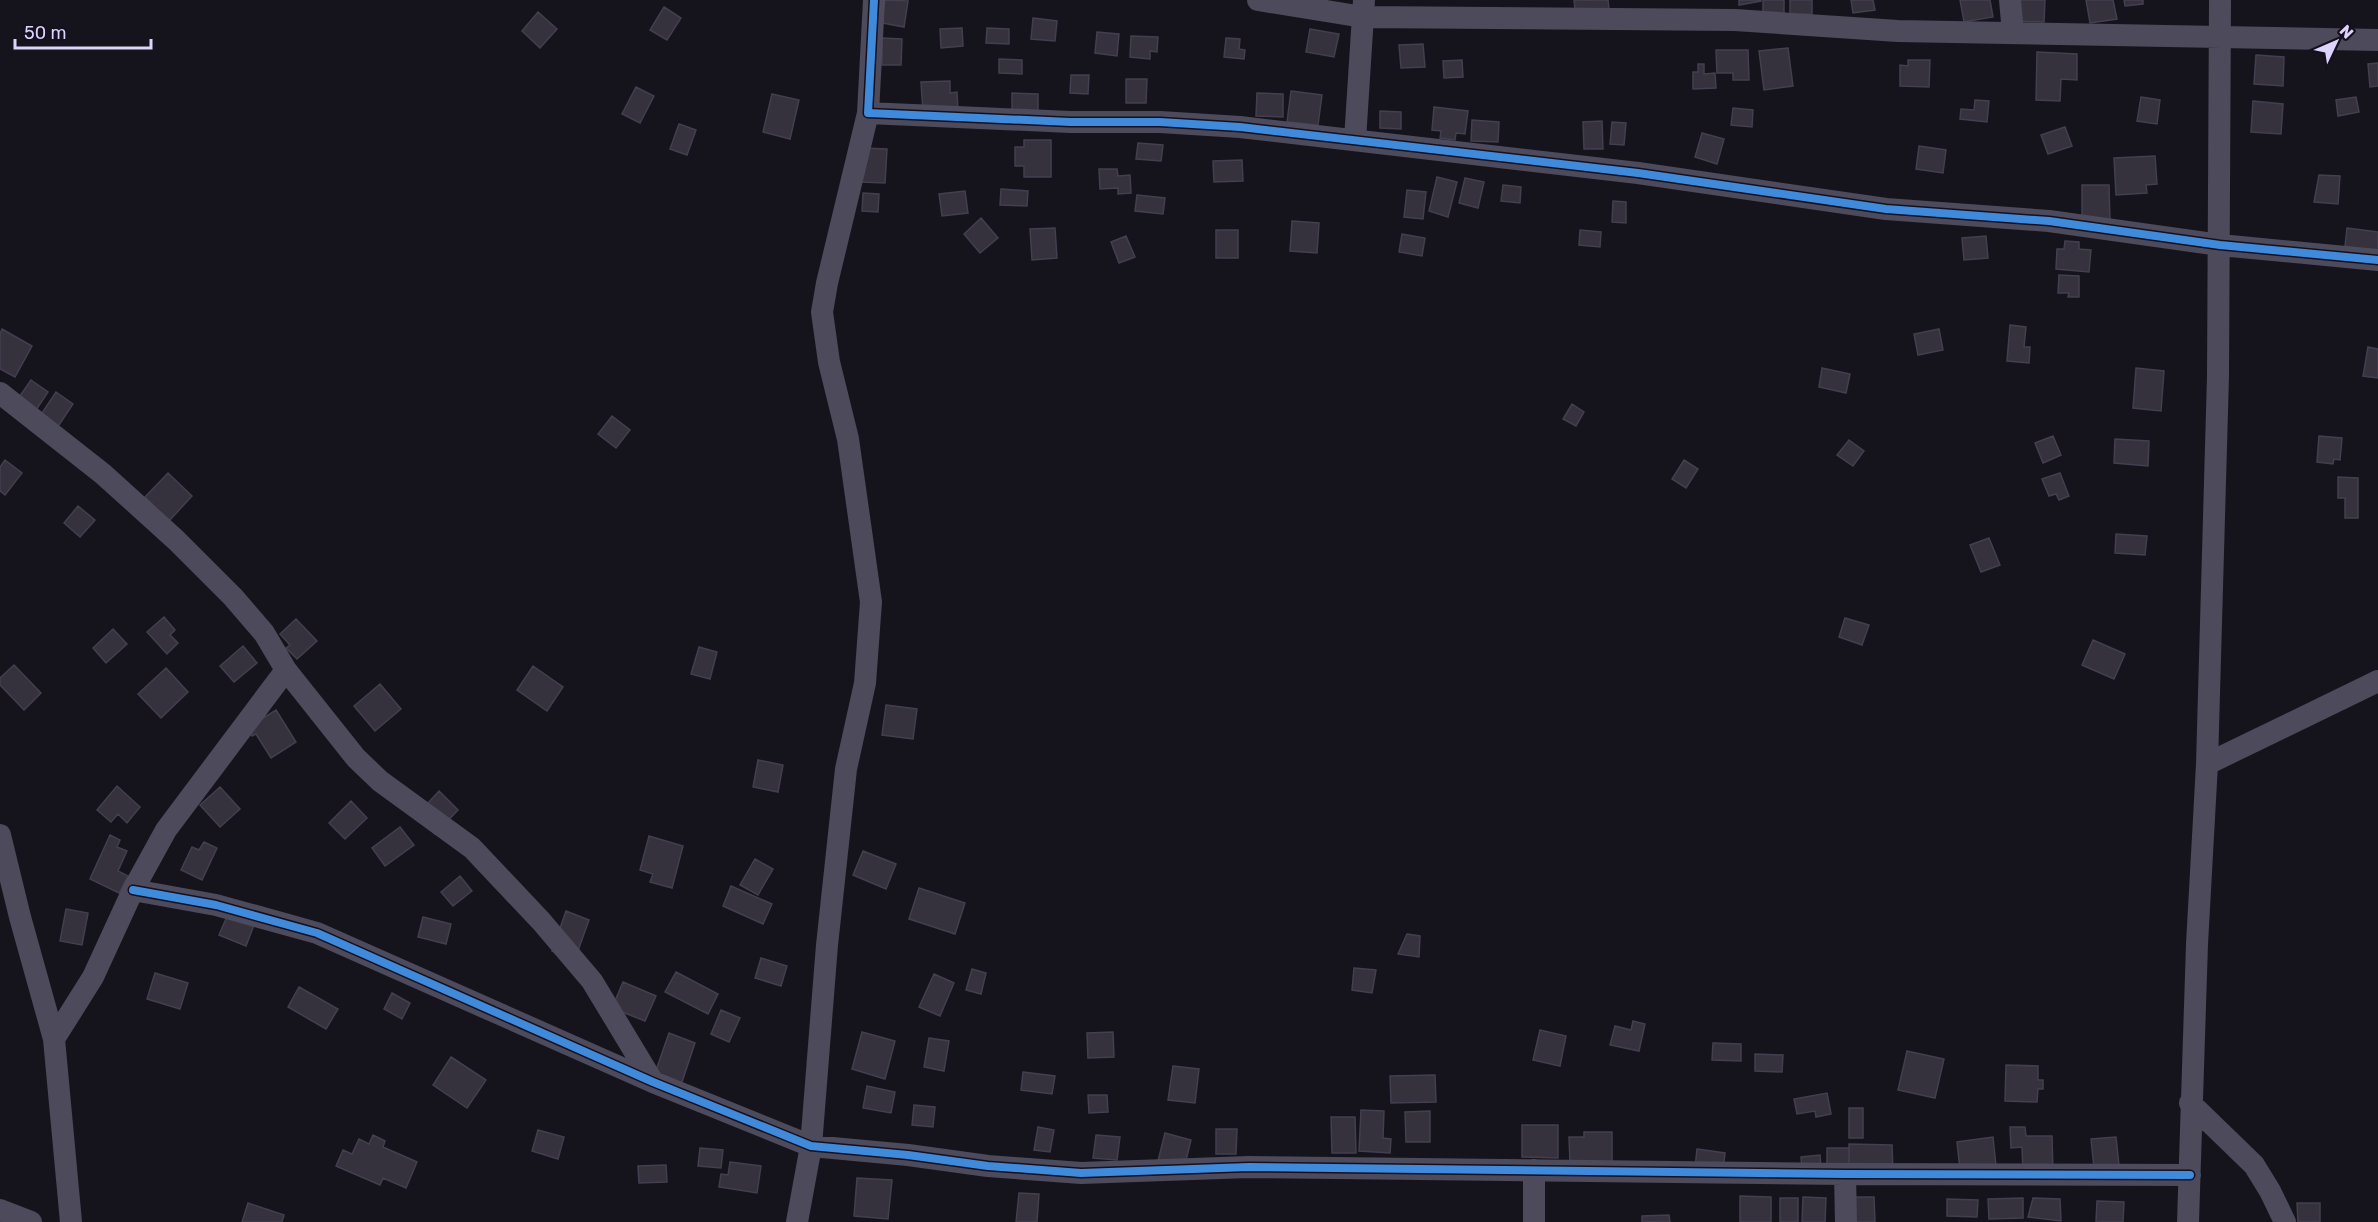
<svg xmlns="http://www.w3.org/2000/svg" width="2378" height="1222" font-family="Rubik,sans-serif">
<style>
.building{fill:#35323e;stroke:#433f4f;stroke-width:1.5}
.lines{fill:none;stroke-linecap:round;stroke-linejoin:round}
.minor{stroke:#4c4a5b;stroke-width:22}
.cycleway-casing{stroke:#14101f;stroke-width:11}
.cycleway{stroke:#408adc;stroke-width:8}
</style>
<rect width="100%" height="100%" fill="#15141c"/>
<path class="building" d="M885,0L908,1L904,27L882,23Z
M1574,0H1608L1609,9L1576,18Z
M1739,0H1761V1L1739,5Z
M1763,0H1784V16L1763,18Z
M1790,0H1812V14L1790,15Z
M1851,0H1873L1875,10L1853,13Z
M1960,0H1990L1993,17L1964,22Z
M2015,0H2045L2044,22L2015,21Z
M2086,0H2113L2117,19L2090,23Z
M2124,0H2143V4L2125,6Z
M664,7L681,18L667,40L650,30Z
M538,12L557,29L540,48L522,31Z
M1033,18L1057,21L1055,41L1031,39Z
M962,28L963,46L941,48L940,29Z
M987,28L1009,29V44L986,43Z
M1310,29L1339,34L1334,57L1306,52Z
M1097,32L1119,34L1117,56L1095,53Z
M1131,36L1158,37L1157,52L1150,51V59L1130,57Z
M882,38L902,39L901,65H882Z
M1226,38L1240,39L1239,49L1245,50L1244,59L1224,57Z
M1423,44L1425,67L1401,68L1399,45Z
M1788,48L1793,86L1764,90L1759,51Z
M1716,50H1748L1749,80H1733V73H1717Z
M2037,52L2077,54V80L2061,79L2060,101L2036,100Z
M2256,55L2284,57L2283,86L2254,84Z
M999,59L1022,60V74L999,73Z
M1462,60L1463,77L1444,78L1443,61Z
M1908,60H1930L1929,87L1900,86V65L1908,66Z
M2378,63V86L2370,87L2368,64Z
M1698,64H1704V74L1715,73L1716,88L1693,89V72H1698Z
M1071,75H1089L1088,94L1070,93Z
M1126,79H1147L1146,103H1126Z
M950,81V93L957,92L958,111L923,112L921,82Z
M636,87L654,96L640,123L622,114Z
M1291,91L1322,95L1318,125L1287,122Z
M1012,93L1038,94V115L1012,114Z
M1257,93L1283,94V117L1256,116Z
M772,94L799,100L790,139L763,132Z
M2141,97L2160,100L2157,124L2137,121Z
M2356,97L2359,112L2338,116L2336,100Z
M1975,100L1989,101L1987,122L1960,119L1961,109L1974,110Z
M2253,101L2283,104L2281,134L2251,132Z
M1434,107L1468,111L1465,134L1456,133L1455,140L1440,138L1441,131L1432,130Z
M1733,108L1753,110L1752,127L1731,125Z
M1380,111L1401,112V129L1380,128Z
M1472,120L1499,122L1498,142L1471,141Z
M1602,121L1603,149H1584L1583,122Z
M1612,122L1626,123L1624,145L1610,144Z
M679,124L696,130L687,155L670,149Z
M2065,127L2072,146L2048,154L2041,135Z
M1702,133L1724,139L1717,164L1695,157Z
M1024,140H1051V177H1024V166H1015V147H1024Z
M1138,143L1163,145L1161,161L1136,159Z
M1919,146L1946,150L1943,173L1916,169Z
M862,148L887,149L885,183L861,182Z
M2155,156L2157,184L2146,185L2147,193L2116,195L2114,158Z
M1242,160L1243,181L1214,182L1213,161Z
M1099,169H1117L1118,176L1130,175L1131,193L1118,194V188L1100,189Z
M2319,175L2340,176L2338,204L2314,202Z
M1437,177L1457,182L1448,217L1429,211Z
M1465,178L1484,182L1478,208L1459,203Z
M1503,185L1521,187L1520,203L1501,201Z
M2082,185H2109L2110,221H2082Z
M1001,189L1028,191L1027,206L1000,205Z
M1407,190L1426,192L1423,219L1404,217Z
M965,191L968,213L942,216L939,194Z
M863,193L879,194L878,212L862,211Z
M1137,195L1165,198L1163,214L1135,211Z
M1613,201L1626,202V223L1612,222Z
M981,218L998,238L980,253L964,234Z
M1292,221L1319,223L1317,253L1290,251Z
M1055,228L1057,258L1032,260L1030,229Z
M2347,228L2378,232V254L2345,246Z
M1216,230H1238V258H1216Z
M1580,230L1601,232L1600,247L1579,245Z
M1402,234L1425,238L1422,256L1399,252Z
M1126,236L1135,257L1119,263L1111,242Z
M1986,236L1988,258L1964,260L1962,238Z
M2065,241L2079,242V249L2091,250L2089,272L2056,269L2057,249H2064Z
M2059,275L2079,276V297H2068L2069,293H2058Z
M2010,325L2026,327L2024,347H2030L2029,363L2007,361Z
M2,329L32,346L15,377L0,369V334Z
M1939,329L1943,350L1918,355L1914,334Z
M2368,347L2378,349V378L2363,376Z
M1822,368L1850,374L1846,393L1819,387Z
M2136,368L2164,371L2161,411L2133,408Z
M31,380L48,392L26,425L17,400Z
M56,392L73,404L49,440L32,428Z
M1572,404L1584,412L1576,426L1563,419Z
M612,416L630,430L616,448L598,434Z
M2053,436L2061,455L2043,463L2035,443Z
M2319,436L2342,438L2340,460L2334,459L2333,464L2317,462Z
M2115,439L2149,441L2148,466L2114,463Z
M1849,440L1864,451L1853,466L1837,455Z
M5,460L22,473L5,495L0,491V467Z
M1684,460L1698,469L1686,488L1672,479Z
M168,473L192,496L169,521L145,497Z
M2060,473L2069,496L2059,500L2056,494L2049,496L2042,479Z
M2338,477L2358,478V518H2345V498H2338Z
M78,506L95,520L80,537L64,523Z
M2116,534L2147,536L2145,555L2115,553Z
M1989,538L2000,565L1981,572L1970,545Z
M164,617L175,630L170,635L178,643L167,654L147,632Z
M1845,618L1869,625L1862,645L1839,637Z
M296,619L317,641L297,659L286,648L290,645L280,634Z
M113,629L127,644L106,663L93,648Z
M2093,640L2125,654L2114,679L2082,665Z
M243,646L257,663L234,682L220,666Z
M699,647L717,652L710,679L691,674Z
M14,665L41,693L24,710L0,685V678Z
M533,666L563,687L547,711L517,690Z
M166,668L188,692L161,718L138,694Z
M380,684L401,709L375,731L354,706Z
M886,705L917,709L913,739L882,735Z
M276,710L296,742L271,758L256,734L252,736L247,728Z
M758,760L783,765L778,792L753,787Z
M117,786L140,807L127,823L118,814L111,822L97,810Z
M220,787L240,809L220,827L200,805Z
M439,791L458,810L435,834L416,816Z
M351,801L367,818L345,839L329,823Z
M400,827L414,845L385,866L372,848Z
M110,835L120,840L117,847L127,851L118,871L128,876L119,893L90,879Z
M649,836L683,846L672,888L650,882L653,874L640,870Z
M204,842L217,848L202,880L181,870L192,847L199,850Z
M863,851L896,864L886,889L853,875Z
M755,859L773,869L758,895L740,885Z
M460,876L472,891L453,906L441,892Z
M731,886L772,904L763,924L723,906Z
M919,888L965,903L955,934L909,919Z
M231,907L257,917L246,946L219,935Z
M66,909L88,913L82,945L60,941Z
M566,911L589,920L575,959L552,951Z
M423,917L451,924L446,944L418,937Z
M1407,934L1420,936L1419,957L1398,954Z
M761,958L787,966L781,986L755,978Z
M1354,968L1376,970L1372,993L1352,990Z
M972,969L986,973L981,994L966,990Z
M676,972L718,994L708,1014L665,992Z
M155,973L188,983L180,1009L147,999Z
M934,974L954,983L940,1016L919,1007Z
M623,982L656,996L645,1021L612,1008Z
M299,987L338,1009L326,1029L288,1007Z
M392,993L410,1003L402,1019L384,1009Z
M721,1010L740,1018L729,1042L711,1034Z
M1633,1021L1645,1024L1639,1051L1610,1045L1615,1026L1631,1030Z
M1540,1030L1566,1036L1560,1066L1533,1060Z
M862,1032L895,1041L885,1079L852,1069Z
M1113,1032L1114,1057L1088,1058L1087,1033Z
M669,1033L695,1043L681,1085L654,1076Z
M929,1038L949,1041L944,1071L924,1067Z
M1713,1043L1741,1044V1061L1712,1060Z
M1907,1051L1944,1059L1935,1098L1898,1090Z
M1755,1054L1783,1055L1782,1072L1755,1071Z
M451,1057L486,1080L467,1108L433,1085Z
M2006,1065L2038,1066V1080H2043V1089H2038L2037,1102L2005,1101Z
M1173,1066L1199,1069L1195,1103L1168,1100Z
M1023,1072L1055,1076L1052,1094L1021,1090Z
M1435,1075L1436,1102L1391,1103L1390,1076Z
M867,1086L895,1092L891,1113L863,1108Z
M1827,1093L1831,1114L1816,1117L1815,1111L1797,1114L1794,1099Z
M1088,1095H1107L1108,1112L1089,1113Z
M914,1105L935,1107L933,1127L912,1125Z
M1849,1108H1863V1138H1849Z
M1361,1110L1384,1111L1383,1138L1391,1139L1390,1153L1359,1151Z
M1430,1111V1142H1406L1405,1112Z
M1331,1117H1355L1356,1153H1332Z
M1522,1125H1558V1158L1522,1157Z
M1038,1127L1054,1130L1050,1152L1034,1150Z
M2010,1127H2025L2026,1136H2052L2053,1172L2023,1173L2022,1147L2011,1148Z
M1216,1129H1237L1236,1154H1216Z
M538,1130L564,1137L558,1159L532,1151Z
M1584,1132H1612V1162L1570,1163L1569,1137H1584Z
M1165,1133L1191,1140L1184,1168L1158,1161Z
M373,1135L385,1141L383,1147L417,1162L406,1188L383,1178L380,1185L336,1166L343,1150L352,1154L359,1139L369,1144Z
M1096,1135L1120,1137L1117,1160L1093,1158Z
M1993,1137L1996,1166L1960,1170L1957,1142Z
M2116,1137L2119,1165L2094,1168L2091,1139Z
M1849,1144L1892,1145L1893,1171H1849Z
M700,1148L723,1150L721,1168L698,1166Z
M1827,1148H1849V1171L1827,1170Z
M1697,1149L1725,1153L1723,1171L1695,1167Z
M1820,1155L1821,1169L1802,1171L1801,1157Z
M730,1162L761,1166L757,1193L719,1187L721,1174L728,1175Z
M666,1165L667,1182L639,1183L638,1166Z
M857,1178L892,1180L888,1219L854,1216Z
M1019,1193L1039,1194L1037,1222H1016Z
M1740,1196L1771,1197V1222H1740Z
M1803,1197L1826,1198L1825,1222H1802Z
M1851,1197H1874L1875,1222H1851Z
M1780,1198H1798V1222H1780Z
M2023,1198V1218L1989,1219L1988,1199Z
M2033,1198L2060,1199L2061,1221L2028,1217Z
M1947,1199L1978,1200L1977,1217L1947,1216Z
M2097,1201L2124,1202L2123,1222H2096Z
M248,1203L284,1215L282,1222H242Z
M2297,1203H2320V1222H2298Z
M1669,1215L1670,1222H1642V1216Z"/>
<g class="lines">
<path class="minor" d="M874,0L868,113L1070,122H1160L1240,127L1638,173L1886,209L2049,221L2220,245L2378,260
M1258,0L1363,17L1735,20L1898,31L2378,40
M2010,0L2013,33
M1355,140L1364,0
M0,393L103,474L176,540L233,597L264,633L286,670L356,758L380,781L472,848L541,921L592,981L653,1082
M2207,764L2378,681
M0,835L20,917L54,1039L71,1222
M133,890L216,905L317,933L653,1082L811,1146L908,1155L988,1166L1081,1173L1249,1167L1845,1174L2190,1175
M54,1039L93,977L133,890L166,830L286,670
M2190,1103L2254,1165L2270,1191L2285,1222
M1534,1170V1222
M1845,1174L1846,1222
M0,1210L31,1222
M797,1222L811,1146L827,945L846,769L865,683L871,602L848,439L829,362L822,312L827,283L868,113
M2188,1222L2197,944L2207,764L2218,376L2220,0"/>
<defs>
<path id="cycleway" d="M874,0L868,113L1070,122H1160L1240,127L1638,173L1886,209L2049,221L2220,245L2378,260
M133,890L216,905L317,933L653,1082L811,1146L908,1155L988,1166L1081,1173L1249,1167L1845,1174L2190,1175"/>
</defs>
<use href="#cycleway" class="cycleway-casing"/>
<use href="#cycleway" class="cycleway"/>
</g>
<g transform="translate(2336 42) rotate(46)" stroke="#14101f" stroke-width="4.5" paint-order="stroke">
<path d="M0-4.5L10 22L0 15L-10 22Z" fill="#ddd4f9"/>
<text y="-9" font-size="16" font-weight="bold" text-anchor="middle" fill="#ddd4f9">N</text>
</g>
<path d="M15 39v9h136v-9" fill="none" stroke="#ddd4f9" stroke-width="3"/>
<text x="24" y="39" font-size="18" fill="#ddd4f9" stroke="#14101f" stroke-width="4.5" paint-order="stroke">50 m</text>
</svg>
